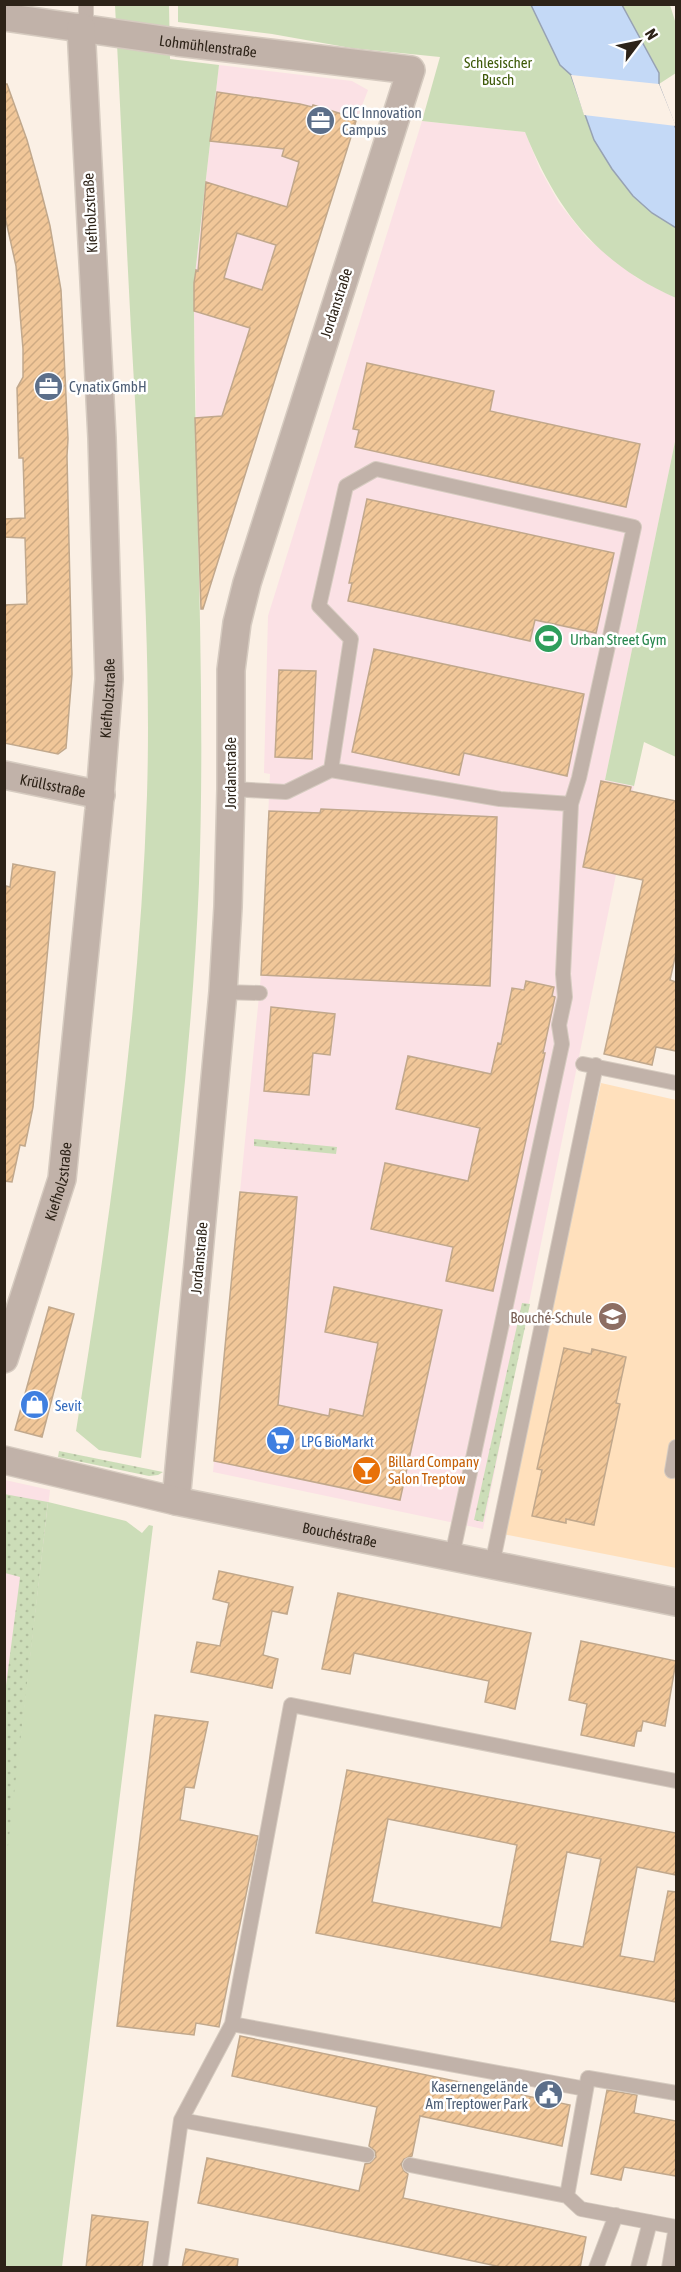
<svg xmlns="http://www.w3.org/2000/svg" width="681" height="2272" font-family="'Asap Condensed',sans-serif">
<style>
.commercial{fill:#fbe1e5}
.built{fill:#ffe0bc}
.grass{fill:url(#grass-dots)}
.park{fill:#ccddb8}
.water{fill:#c4d9f6;stroke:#97a2b3;stroke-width:1.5}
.pier{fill:#fbf0e5}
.building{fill:url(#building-hatch);stroke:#c1a88c;stroke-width:1.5;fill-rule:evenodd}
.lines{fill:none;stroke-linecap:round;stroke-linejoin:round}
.lane-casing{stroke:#d6cbc0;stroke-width:16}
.street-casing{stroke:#d6cbc0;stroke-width:30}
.lane{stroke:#c1b2a9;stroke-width:14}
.street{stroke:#c1b2a9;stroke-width:27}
.labels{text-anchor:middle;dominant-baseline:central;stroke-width:5;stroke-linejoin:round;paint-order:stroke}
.street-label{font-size:15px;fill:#2d2318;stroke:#fff}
.park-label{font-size:15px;fill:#3e5a09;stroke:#fff}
.service-label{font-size:15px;fill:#4e5e75;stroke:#fff;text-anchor:start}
.leisure-label{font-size:15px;fill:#27864d;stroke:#fff;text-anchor:start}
.education-label{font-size:15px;fill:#785e54;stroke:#fff;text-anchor:end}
.shop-label{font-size:15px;fill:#366cbe;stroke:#fff;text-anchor:start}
.food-label{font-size:15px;fill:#c56008;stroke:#fff;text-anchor:start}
</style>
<defs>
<pattern id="grass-dots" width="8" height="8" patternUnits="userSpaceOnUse" patternTransform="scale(1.5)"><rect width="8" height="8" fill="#ccddb8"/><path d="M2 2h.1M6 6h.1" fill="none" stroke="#b0bd9d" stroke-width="1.8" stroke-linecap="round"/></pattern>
<pattern id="building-hatch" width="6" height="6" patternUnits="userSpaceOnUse" patternTransform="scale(1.5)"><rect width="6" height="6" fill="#f1c799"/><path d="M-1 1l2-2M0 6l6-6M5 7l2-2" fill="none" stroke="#cfab83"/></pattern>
</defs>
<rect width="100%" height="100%" fill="#fbf0e5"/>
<path class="commercial" d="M219,65L352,81L368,90L356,121L208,595L200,593L194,311V283Z
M422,121L525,132L540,169L559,203L587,238L637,278L676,298V437L605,780L634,786L483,1529L213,1472L261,975L270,774L264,773L268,616Z
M5,1480L50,1490L5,1880Z"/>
<path class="built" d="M601,1083L676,1100V1568L503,1534Z"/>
<path class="grass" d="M254,1139L337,1147L336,1154L254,1146Z
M522,1303L530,1304L483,1522L474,1520Z
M59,1451L163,1472L158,1475L149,1476L58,1457Z
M4,1494L48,1502L5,1880L4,1701L20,1577L5,1573Z"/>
<path class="park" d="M115,5H169L170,59L219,65L194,283V311C195,502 206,692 199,883C191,1076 164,1267 141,1458L99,1450L76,1431C110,1220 140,1008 147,795C151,663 142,531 135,400C127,268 122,136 115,5Z
M178,5H531L560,65L571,75L594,140L612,169L633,196L676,228V298C597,263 557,211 525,132L422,121L440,57L351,48L272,34L178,22Z
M622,5H670L676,24V73L659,84V72Z
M676,437V757L644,742L634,786L605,780Z
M48,1502L126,1521L142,1533L149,1525L153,1526L62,2267H5L4,1880Z"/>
<path class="water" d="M531,5H622L659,73V85L676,129V228L652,213L633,196L612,169L594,140L571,75L560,65Z"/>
<path class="pier" d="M571,75L659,84L676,126L584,115Z"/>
<path class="building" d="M4,84H7L27,140L38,179L50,226L61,290L68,439L67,456L72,674L66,748L58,754L4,743V605L27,604L25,538L4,537V519L25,518L23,458H19L17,388L23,377V349L16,266L4,212Z
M217,92L300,104L312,107L313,105L345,115L344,117L356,121L203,609H201L195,418L222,416L250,328L194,311V283L196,270L198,271L206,182L287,207L299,162L282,156L284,149L210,141ZM237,233L276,245L262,290L224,278Z
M367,363L494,391L490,411L640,444L626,507L355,447L359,430L353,429Z
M367,499L614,553L596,633L535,620L530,641L348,601L352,583H349Z
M374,649L584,694L567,776L464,753L459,775L352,752Z
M279,670L316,671L312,759L275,757Z
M601,781L631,787L630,791L676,801V953L670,980L676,982V1051L656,1047L652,1065L604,1054L643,880L583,867Z
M321,809L497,817L490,986L261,975L269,811L320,813Z
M13,864L55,872L33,1107L25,1146L20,1145L12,1182L4,1181V909L6,886L10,887Z
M526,981L554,987L552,996L555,997L543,1053H545L493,1291L446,1281L453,1247L371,1229L385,1163L468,1181L480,1128L396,1109L408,1056L491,1074L498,1043L501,1044L512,988L524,990Z
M271,1007L335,1014L330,1055L313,1053L309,1095L264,1091Z
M240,1192L297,1197L278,1405L329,1416L330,1409L363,1416L378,1343L325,1332L334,1287L442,1310L400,1500L214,1461Z
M49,1307L74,1314L42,1437L15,1430Z
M564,1348L591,1354L592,1349L626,1357L616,1403L620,1404L594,1525L566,1519V1523L532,1516L542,1470L537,1469Z
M219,1571L293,1587L287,1614L272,1611L263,1655L278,1659L272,1688L191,1672L197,1642L220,1646L229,1603L213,1599Z
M338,1593L531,1633L515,1709L485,1702L489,1681L354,1653L350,1674L322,1669Z
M581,1641L676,1661L665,1726L643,1721L641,1731H637L634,1746L581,1735L587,1704L569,1700Z
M155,1715L208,1722L194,1788L185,1787L180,1820L258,1836L219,2027L196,2023L194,2035L117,2026Z
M347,1770L676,1833V1875L637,1867L620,1956L654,1962L668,1891L676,1892V2002L316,1933ZM388,1819L517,1845L501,1928L372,1902ZM567,1852L601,1859L583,1947L550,1941Z
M240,2036L570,2105L562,2146L420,2116L412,2156L404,2159L401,2164L404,2171L408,2174L403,2198L586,2237L580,2268H506L198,2203L207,2158L359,2191L365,2164L370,2163L376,2157L375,2151L369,2146L377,2107L232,2076Z
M607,2090L637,2095L634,2113L676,2121V2176L624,2167L621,2180L591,2174Z
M92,2215L148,2222L142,2268H86Z
M186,2249L238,2259L237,2268H182Z"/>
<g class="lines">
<defs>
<path id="lane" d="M81,27L86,19V4
M231,789L286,792L331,770
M223,992L260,993
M583,1064L676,1083
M672,1471L676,1447
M452,1556L562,1044L559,1025L565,997L563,974L571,804L500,799L331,770L351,639L319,606L346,486L376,469L634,527L579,778L571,804
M492,1565L596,1065
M232,2024L291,1705L676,1781
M181,2120L367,2155
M410,2165L567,2196L581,2209L676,2227
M567,2196L588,2078L676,2093
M160,2268L181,2120L232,2024L586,2089
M596,2268L616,2215
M638,2268L650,2222
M669,2268L676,2227"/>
<g id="street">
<path id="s1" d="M4,17L177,42L411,70L247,583L237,623L231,670V789L228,907L223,992L176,1501"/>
<path id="s2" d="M4,775L101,795"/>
<path id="s3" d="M4,1359L62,1179L99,810L109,679L102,438L81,27"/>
<path id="s4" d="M4,1460L176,1501L676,1602"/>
</g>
</defs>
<use href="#lane" class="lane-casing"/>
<use href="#street" class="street-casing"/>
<use href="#lane" class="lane"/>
<use href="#street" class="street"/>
</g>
<defs>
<symbol id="office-disc" viewBox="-11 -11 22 22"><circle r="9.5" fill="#5c6f8a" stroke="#fff"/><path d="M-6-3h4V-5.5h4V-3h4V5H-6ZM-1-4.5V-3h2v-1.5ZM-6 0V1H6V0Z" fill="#fff"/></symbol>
<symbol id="stadium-disc" viewBox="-11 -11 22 22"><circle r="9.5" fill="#2e9e5b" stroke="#fff"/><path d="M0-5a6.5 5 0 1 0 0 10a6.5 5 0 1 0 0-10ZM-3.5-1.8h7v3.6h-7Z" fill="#fff"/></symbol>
<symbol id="school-disc" viewBox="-11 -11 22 22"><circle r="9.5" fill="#8d6e63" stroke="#fff"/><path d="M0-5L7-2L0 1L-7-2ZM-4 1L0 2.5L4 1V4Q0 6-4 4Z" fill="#fff"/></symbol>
<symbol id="shop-disc" viewBox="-11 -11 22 22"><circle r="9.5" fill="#3f7fe0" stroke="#fff"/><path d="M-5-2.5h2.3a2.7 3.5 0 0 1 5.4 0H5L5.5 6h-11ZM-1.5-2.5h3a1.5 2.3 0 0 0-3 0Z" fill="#fff"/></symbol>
<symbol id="supermarket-disc" viewBox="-11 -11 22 22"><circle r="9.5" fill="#3f7fe0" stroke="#fff"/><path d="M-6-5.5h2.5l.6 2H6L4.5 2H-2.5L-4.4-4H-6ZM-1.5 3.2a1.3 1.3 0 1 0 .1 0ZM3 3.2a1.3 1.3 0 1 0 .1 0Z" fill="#fff"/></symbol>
<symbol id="bar-disc" viewBox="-11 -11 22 22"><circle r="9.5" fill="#e8710a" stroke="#fff"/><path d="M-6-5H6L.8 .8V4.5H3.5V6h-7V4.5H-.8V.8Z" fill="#fff"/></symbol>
<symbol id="civic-disc" viewBox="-11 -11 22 22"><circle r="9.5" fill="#5c6f8a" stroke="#fff"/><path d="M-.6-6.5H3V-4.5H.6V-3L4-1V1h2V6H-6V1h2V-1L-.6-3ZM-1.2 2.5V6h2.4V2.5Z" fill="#fff"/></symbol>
</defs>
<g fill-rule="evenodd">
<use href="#office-disc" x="304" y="104" width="33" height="33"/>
<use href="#office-disc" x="32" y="370" width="33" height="33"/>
<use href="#stadium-disc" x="532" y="622" width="33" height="33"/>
<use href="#school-disc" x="596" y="1300" width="33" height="33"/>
<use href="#shop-disc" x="18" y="1388" width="33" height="33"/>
<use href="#supermarket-disc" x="264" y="1424" width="33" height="33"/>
<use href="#bar-disc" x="350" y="1454" width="33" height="33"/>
<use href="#civic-disc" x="532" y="2078" width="33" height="33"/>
</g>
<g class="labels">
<g class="street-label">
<text stroke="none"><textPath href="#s1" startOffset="206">Lohmühlenstraße</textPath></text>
<text transform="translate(90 213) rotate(-93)">Kiefholzstraße</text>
<text transform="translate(336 303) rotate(-72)">Jordanstraße</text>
<text stroke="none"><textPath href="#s3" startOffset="672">Kiefholzstraße</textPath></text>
<text transform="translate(230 773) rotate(-90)">Jordanstraße</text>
<text stroke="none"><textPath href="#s2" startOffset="50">Krüllsstraße</textPath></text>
<text stroke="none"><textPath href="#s3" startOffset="186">Kiefholzstraße</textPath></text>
<text transform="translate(199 1258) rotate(-85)">Jordanstraße</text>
<text stroke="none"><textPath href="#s4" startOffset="344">Bouchéstraße</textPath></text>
</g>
<g class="park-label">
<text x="498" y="62">Schlesischer<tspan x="498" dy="17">Busch</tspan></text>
</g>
<g class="service-label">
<text x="342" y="112">CIC Innovation<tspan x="342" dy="17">Campus</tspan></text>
<text x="69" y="386">Cynatix GmbH</text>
<text x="528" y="2086" text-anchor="end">Kasernengelände<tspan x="528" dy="17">Am Treptower Park</tspan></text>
</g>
<g class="leisure-label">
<text x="570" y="639">Urban Street Gym</text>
</g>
<g class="education-label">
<text x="592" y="1317">Bouché-Schule</text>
</g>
<g class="shop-label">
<text x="55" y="1405">Sevit</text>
<text x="301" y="1441">LPG BioMarkt</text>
</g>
<g class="food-label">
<text x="388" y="1461">Billard Company<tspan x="388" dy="17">Salon Treptow</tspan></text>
</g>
</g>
<rect width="681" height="2272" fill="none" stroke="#2d2318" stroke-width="12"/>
<g transform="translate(639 42) rotate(58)" stroke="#ffffff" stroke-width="4.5" paint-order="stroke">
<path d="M0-4.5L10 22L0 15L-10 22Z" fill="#2d2318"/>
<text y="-9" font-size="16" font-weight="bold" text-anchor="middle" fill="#2d2318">N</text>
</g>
</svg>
